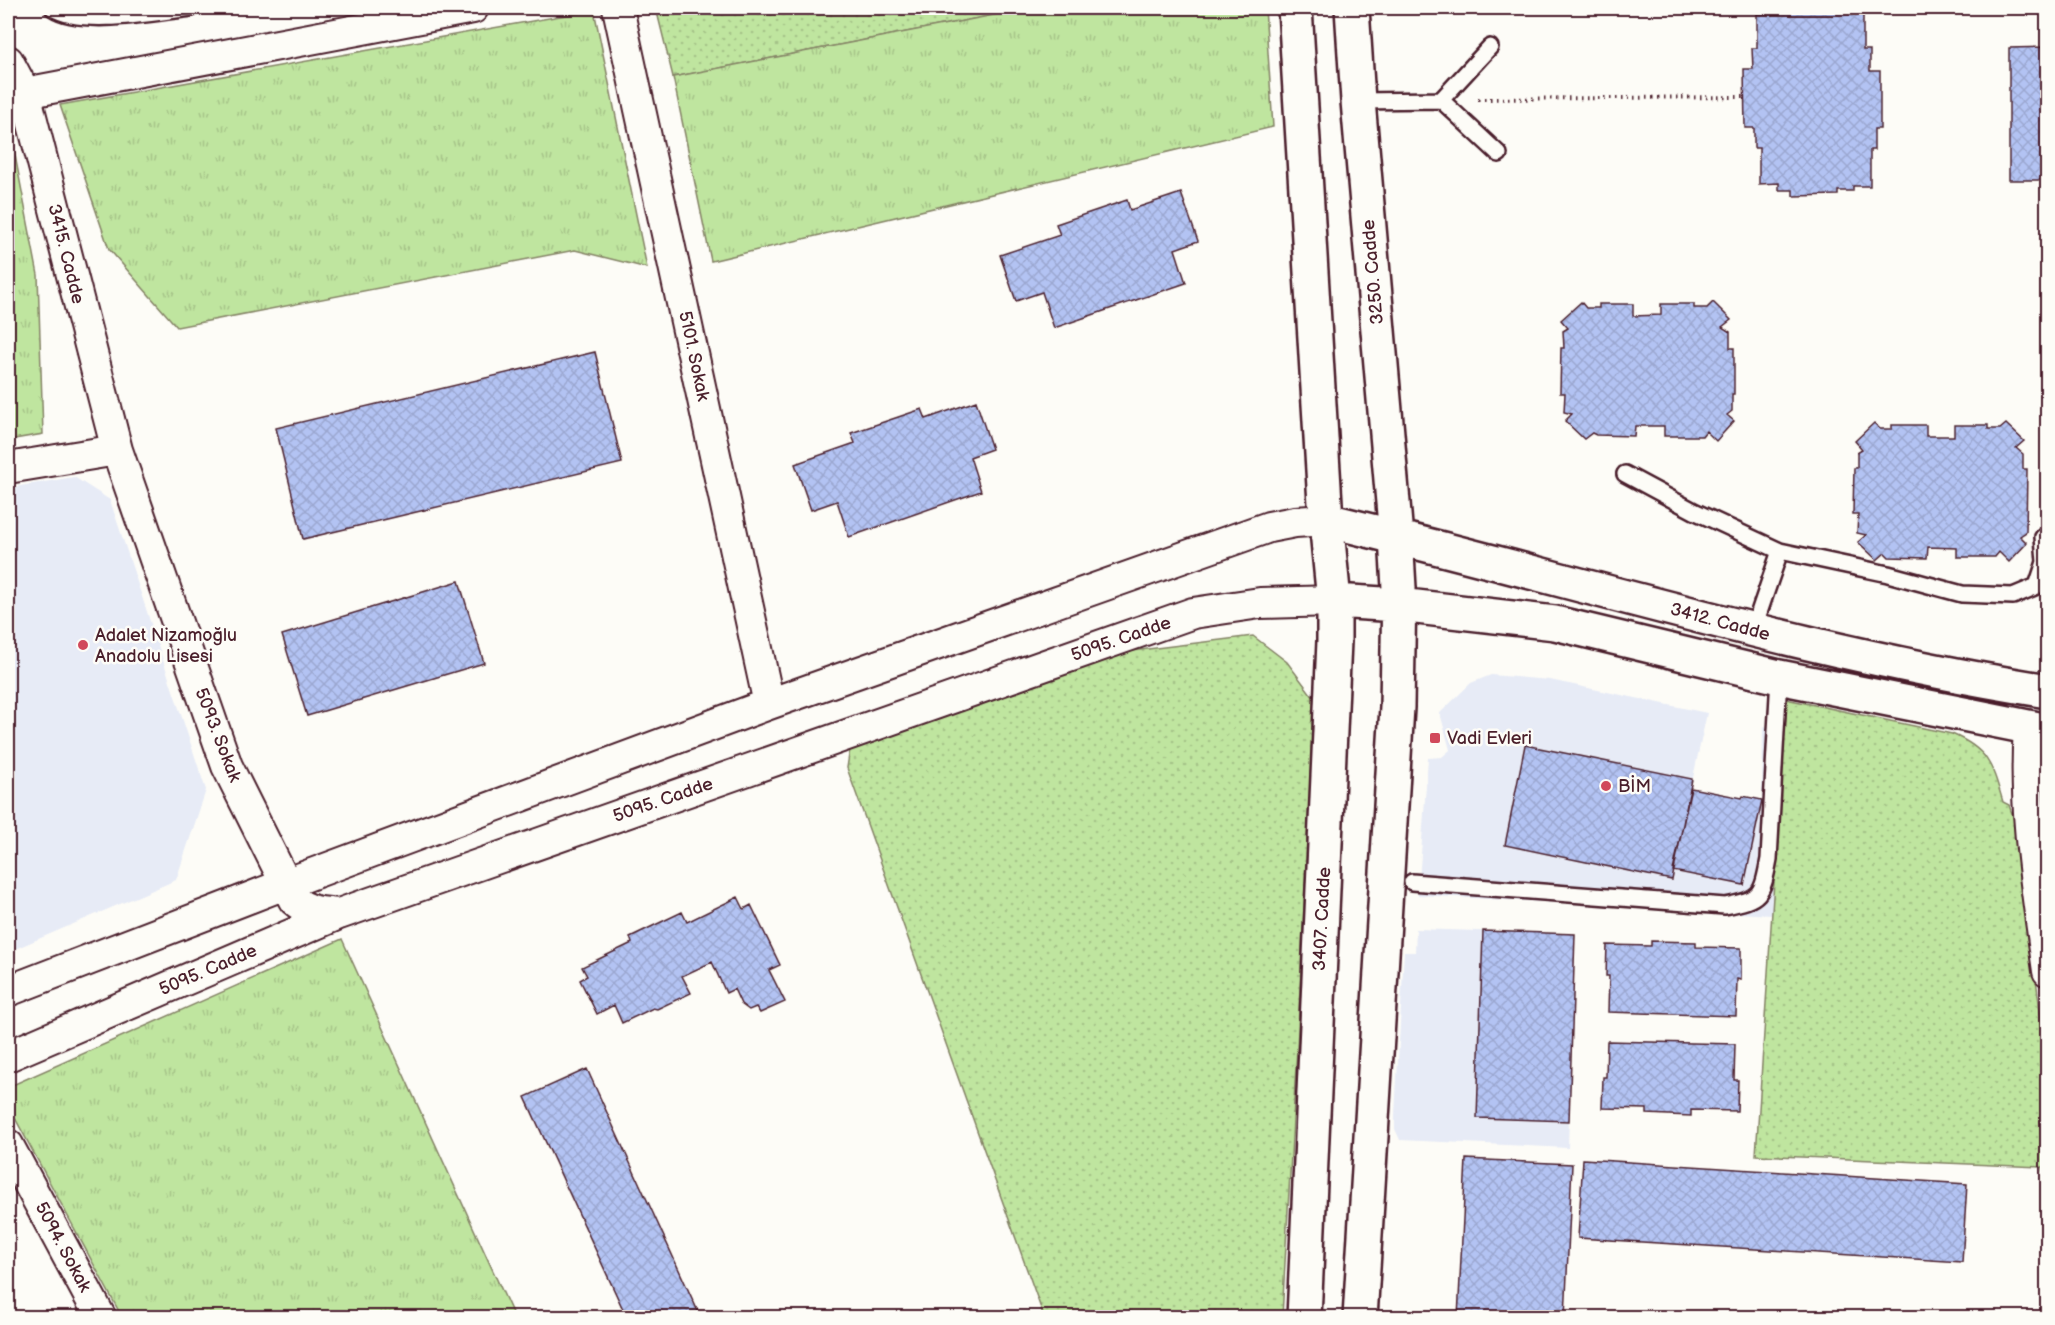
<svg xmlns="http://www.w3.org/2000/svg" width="2055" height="1325" font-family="'Balsamiq Sans',sans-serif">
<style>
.built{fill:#e7ebf6}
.grass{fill:url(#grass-dots);stroke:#848265;stroke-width:1.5}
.park{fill:url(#park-tufts);stroke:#848265;stroke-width:1.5}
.building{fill:url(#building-cross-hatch);stroke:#4a1f2b;stroke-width:1.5}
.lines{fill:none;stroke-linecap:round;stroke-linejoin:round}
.lane-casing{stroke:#4a1f2b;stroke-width:20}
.street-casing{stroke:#4a1f2b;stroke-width:34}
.secondary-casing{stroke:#4a1f2b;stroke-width:38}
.path{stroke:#4a1f2b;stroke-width:4;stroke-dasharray:1.5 4.5;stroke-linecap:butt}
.lane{stroke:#fdfcf7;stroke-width:15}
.street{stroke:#fdfcf7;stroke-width:30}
.secondary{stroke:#fdfcf7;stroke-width:33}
.poi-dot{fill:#d1495b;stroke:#fdfcf7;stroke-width:2}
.labels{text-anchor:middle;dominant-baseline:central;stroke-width:5;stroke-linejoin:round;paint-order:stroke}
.street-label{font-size:18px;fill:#4a1f2b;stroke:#fdfcf7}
.poi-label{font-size:18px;fill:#4a1f2b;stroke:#fdfcf7;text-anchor:start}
</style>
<defs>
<pattern id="grass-dots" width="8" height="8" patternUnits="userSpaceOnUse" patternTransform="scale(1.5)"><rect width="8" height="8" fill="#bfe59f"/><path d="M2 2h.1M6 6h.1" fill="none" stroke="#a6c489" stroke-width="1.8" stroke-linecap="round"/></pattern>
<pattern id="park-tufts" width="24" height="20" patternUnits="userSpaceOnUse" patternTransform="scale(1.5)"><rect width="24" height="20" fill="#bfe59f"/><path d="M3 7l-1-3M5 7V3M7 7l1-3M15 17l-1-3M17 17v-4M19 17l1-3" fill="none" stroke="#a6c489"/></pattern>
<pattern id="building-cross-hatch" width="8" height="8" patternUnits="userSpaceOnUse" patternTransform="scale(1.5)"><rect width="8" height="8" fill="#b3c3f3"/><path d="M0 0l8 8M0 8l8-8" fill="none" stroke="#9ba7d0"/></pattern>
</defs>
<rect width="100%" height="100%" fill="#fdfcf7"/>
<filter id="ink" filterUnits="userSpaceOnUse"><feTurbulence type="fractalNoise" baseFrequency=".0167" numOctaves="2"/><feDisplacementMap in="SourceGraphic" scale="12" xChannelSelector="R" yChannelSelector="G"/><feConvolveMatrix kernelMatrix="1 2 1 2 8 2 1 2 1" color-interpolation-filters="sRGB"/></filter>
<g filter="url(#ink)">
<path class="built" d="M74,477L110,500L206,790L176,880L8,952V488Z
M1491,675L1550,680L1707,713L1673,870L1744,885L1762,800L1763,726L1784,730L1772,915L1418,895L1428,758L1442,757L1450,750L1440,713L1471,683Z
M1416,929L1575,934L1568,1148L1400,1140L1395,1129V1115L1404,952H1415Z"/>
<path class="grass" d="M656,8H1030L673,77Z
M1253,636L1287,662L1314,698L1298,1030L1282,1317H1044L847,768L851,742L1067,659Z
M1786,699L1952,734C1989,750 1992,765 2003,802L2009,805L2017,828L2047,1066V1208L2042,1167L1756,1155Z"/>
<path class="park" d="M1030,8H1265L1273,127L711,261L673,77Z
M594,10L647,268L575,250L177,327L109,249L60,105Z
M8,119L38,275L43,434L8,440Z
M342,939L514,1317H122L8,1105V1087Z"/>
<path class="building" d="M1773,8H1830V9H1847V14H1863V50H1870V71H1880V129H1874V150H1870V186H1853V191H1838V195L1793,196V190H1779V183L1759,184V148H1754V128H1745L1744,69H1753L1752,48H1757V14L1773,13Z
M2048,47V180H2009V48Z
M1181,193L1198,241L1175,249L1186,283L1054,328L1042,292L1016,301L1000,255L1060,235L1056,224L1127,200L1130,210Z
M1581,302L1586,308H1599V304H1633V316L1661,315V304H1694V308H1707L1713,302L1731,320L1722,327L1730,332V348H1734V394H1732V411L1727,415L1734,421L1716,441L1706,431L1702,436H1664V426H1635L1634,436L1596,435L1592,433L1584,439L1565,421L1572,414L1564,412L1565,393H1560L1561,348H1564L1563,331L1568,328L1561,320Z
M595,352L622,463L303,539L276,428Z
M976,401L992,449L970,457L981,491L849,537L837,501L811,510L795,464L855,443L851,433L922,409L926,419Z
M1874,423L1880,429H1892V425H1926V436H1954V425H1988V429H2000L2006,424L2024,441L2016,448L2023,454V469H2027L2026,532L2020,536L2027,543L2009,562L1999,552L1995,557H1957V548L1928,547L1927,558L1889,557L1885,553L1877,560L1858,542L1866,535L1857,533L1858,514H1853L1854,468H1857V452L1862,449L1855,441Z
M459,581L484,663L307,716L282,635Z
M1525,745L1692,779L1672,880L1505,845Z
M1691,788L1742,798L1743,796L1762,800L1744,885L1673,871Z
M738,897L744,909L751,905L780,965L769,970L785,1002L760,1013L756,1007L749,1010L741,1004L734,989L726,993L712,962L682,976L691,993L657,1009L653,1008L622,1023L614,1005L597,1014L580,980L587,976L582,967L632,943L630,937L682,912L687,922Z
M1483,931L1575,934L1569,1121L1477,1118Z
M1651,941L1696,942V947L1741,948V980L1737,979L1736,1016L1608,1012L1609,976H1606L1607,945L1651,946Z
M1607,1041L1735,1044L1734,1080H1738L1737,1111L1691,1110V1116L1647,1114V1109L1602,1108L1603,1077H1606Z
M587,1069L701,1318H627L525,1097Z
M1466,1159L1572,1164L1565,1318H1458Z
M1583,1159L1967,1184L1962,1262L1578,1238Z
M1614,1315L1976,1318H1614Z"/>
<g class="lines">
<defs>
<path id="lane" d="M53,8C82,27 156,12 191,8
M1441,100L1490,47
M1358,101L1441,100L1499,154
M1625,474L1694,511L1780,551L1888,574L1962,594L2013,596L2037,586L2045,562L2043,537
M1753,630L1780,551
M1412,882L1725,906C1761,899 1762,896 1769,859L1779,677"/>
<path id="street" d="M618,8L769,704
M8,61L25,93L117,450L227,766L294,900C307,912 321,912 339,914
M25,93L473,8
M8,468L117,450
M2029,729C2023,810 2037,891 2048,971
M8,991L285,884L769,704L1269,527L1295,522L1326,520
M8,1056L339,914L1193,613L1260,603L1334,601
M8,1145L101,1318"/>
<path id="secondary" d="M1295,8L1326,520L1334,601V641L1304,1318
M1352,8L1358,101L1396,537L1399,588L1397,707L1360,1318
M1326,520C1567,577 1803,653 2048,691
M1334,601L1399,605L1555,623L1779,677L2048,731"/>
</defs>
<use href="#lane" class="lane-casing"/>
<use href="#street" class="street-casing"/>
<use href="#secondary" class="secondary-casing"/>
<path class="path" d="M1478,99L1745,97"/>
<use href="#lane" class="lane"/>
<use href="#street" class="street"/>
<use href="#secondary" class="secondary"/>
</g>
</g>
<g class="poi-dot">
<circle cx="83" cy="645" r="6"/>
<rect x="1429" y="732" width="12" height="12" rx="3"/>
<circle cx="1606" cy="786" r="6"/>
</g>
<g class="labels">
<g class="street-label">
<text transform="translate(66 254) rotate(76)">3415. Cadde</text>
<text transform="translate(1373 272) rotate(-95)">3250. Cadde</text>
<text transform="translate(694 356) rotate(78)">5101. Sokak</text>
<text transform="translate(1720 622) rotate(15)">3412. Cadde</text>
<text transform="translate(1121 639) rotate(-19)">5095. Cadde</text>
<text transform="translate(218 735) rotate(69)">5093. Sokak</text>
<text transform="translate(663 800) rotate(-19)">5095. Cadde</text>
<text transform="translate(1322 919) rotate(-87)">3407. Cadde</text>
<text transform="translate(208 970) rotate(-23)">5095. Cadde</text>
<text transform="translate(63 1247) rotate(62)">5094. Sokak</text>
</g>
<g class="poi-label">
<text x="95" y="635">Adalet Nizamoğlu<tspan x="95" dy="21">Anadolu Lisesi</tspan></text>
<text x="1447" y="738">Vadi Evleri</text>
<text x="1618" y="786">BİM</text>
</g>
</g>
<rect width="2055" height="1325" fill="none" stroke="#fdfcf7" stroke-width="30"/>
<rect x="15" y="15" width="2025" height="1295" fill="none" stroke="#4a1f2b" stroke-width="2" filter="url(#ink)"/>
</svg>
